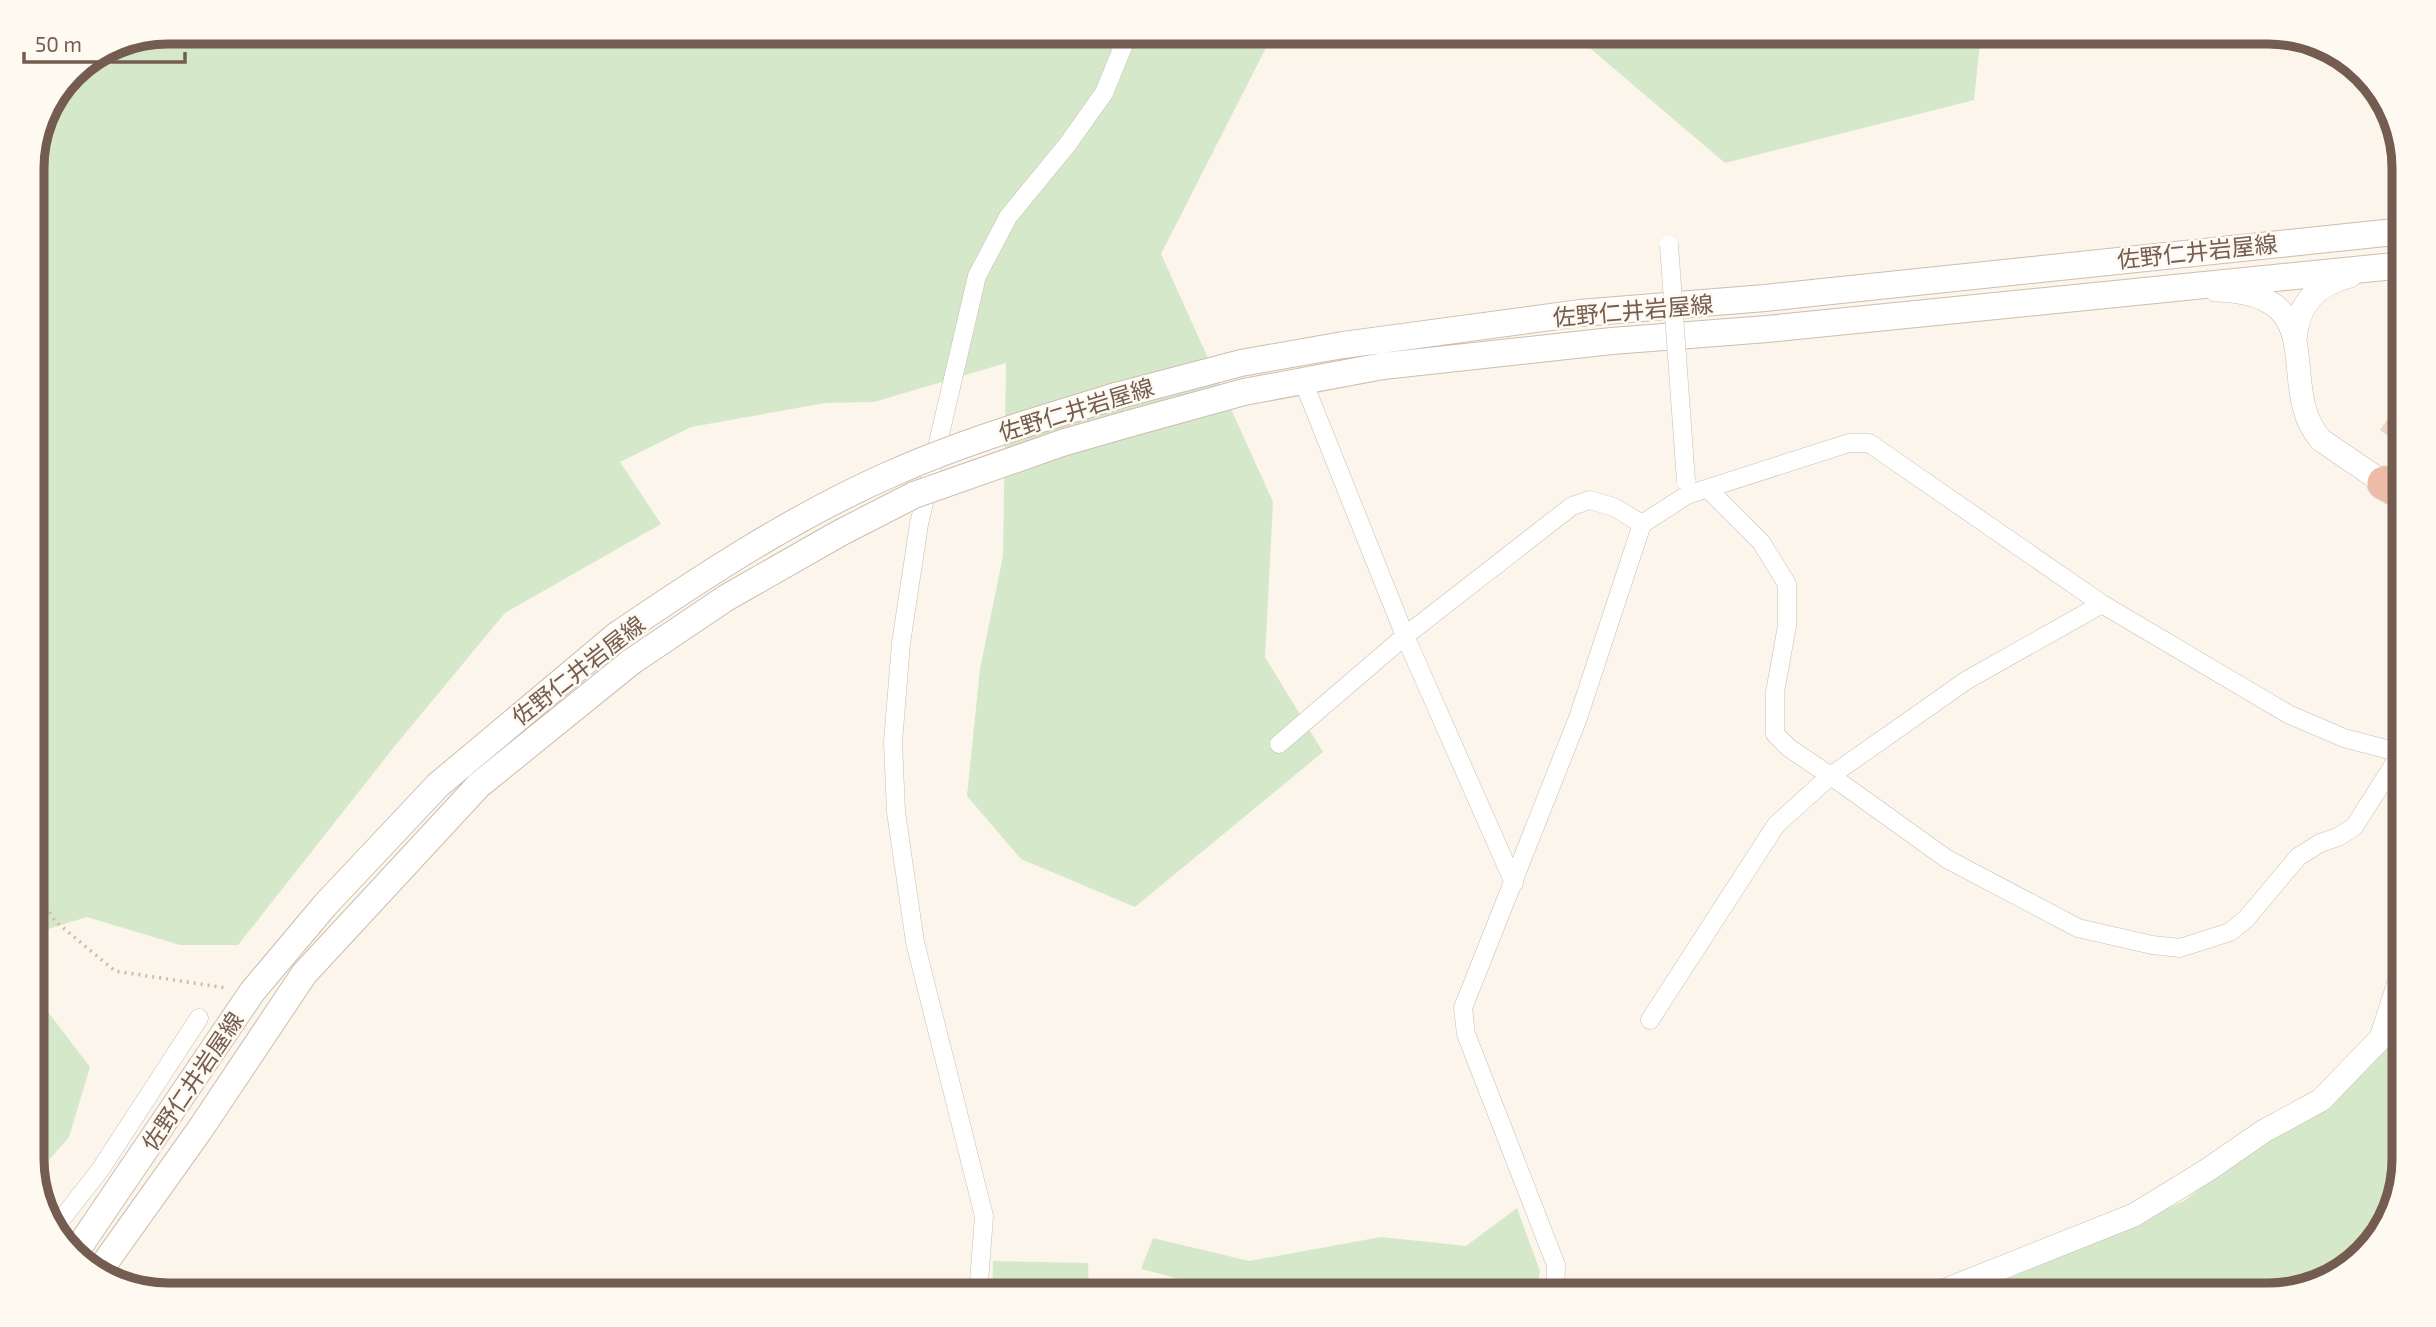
<svg xmlns="http://www.w3.org/2000/svg" width="2436" height="1327" font-family="'Exo 2','Noto Sans JP',sans-serif">
<style>
.green{fill:#d6e8ca}
.building{fill:#eed5c5}
.lines{fill:none;stroke-linecap:round;stroke-linejoin:round}
.service-casing{stroke:#ccbdb1;stroke-width:10}
.minor-casing{stroke:#ccbdb1;stroke-width:19}
.tertiary-casing{stroke:#ccbdb1;stroke-width:24}
.secondary-casing{stroke:#cebdaf;stroke-width:28}
.motorway-casing{stroke:#d8d2ce;stroke-width:35}
.path{stroke:#d3b8a8;stroke-width:3.5;stroke-dasharray:2 5;stroke-linecap:butt}
.service{stroke:#fff;stroke-width:9}
.minor{stroke:#fff;stroke-width:18}
.tertiary{stroke:#fff;stroke-width:23}
.secondary{stroke:#fff;stroke-width:26}
.motorway{stroke:#eebba8;stroke-width:33}
.minor-bridge-casing{stroke:#ccbdb1;stroke-width:19;stroke-linecap:butt}
.secondary-bridge-casing{stroke:#cebdaf;stroke-width:28;stroke-linecap:butt}
.minor-bridge{stroke:#fff;stroke-width:18}
.secondary-bridge{stroke:#fff;stroke-width:26}
.labels{text-anchor:middle;dominant-baseline:central;stroke-width:5;stroke-linejoin:round;paint-order:stroke}
.street-label{font-size:23px;fill:#745d50;stroke:#fef9f1}
.rim{fill:none;stroke:#745d50;stroke-width:9}
</style>
<rect width="100%" height="100%" fill="#fbf5eb"/>
<path class="green" d="M168,32H1274L1161,254L1273,502L1265,657L1323,752L1135,907L1021,859L967,796L980,669L1003,556L1006,363L874,402L825,403L691,427L620,462L661,524L505,613L398,742L238,945H180L87,917L32,934V159L45,108L72,71L116,42Z
M1571,32H1981L1974,100L1725,163Z
M32,991L90,1067L69,1137L34,1177L32,1168Z
M2404,1011V1160L2386,1227L2337,1277L2269,1295H1971L2184,1201L2396,1036Z
M1517,1208L1540,1271L1536,1295H1241L1141,1269L1153,1238L1249,1261L1381,1237L1466,1246Z
M993,1261L1088,1263L1089,1295H992Z"/>
<path class="building" d="M2404,396V447L2380,430Z"/>
<g class="lines">
<defs>
<path id="service" d="M2404,362V370"/>
<path id="minor" d="M1303,381L1405,636L1514,883
M1708,489L1761,542L1787,584V626L1775,692V734L1789,748L1841,783L1947,859L2078,928L2152,945L2180,948L2230,932L2246,919L2298,857L2320,843L2338,837L2354,827L2401,753L2404,751
M1279,744L1405,636L1572,506L1590,500L1614,507L1642,524
M1650,1020L1776,825L1829,777L1967,680L2102,604
M53,1230L100,1170L199,1018
M978,1295L984,1216L915,942L896,812L893,742L901,643L919,524L977,276L1008,217L1067,145L1104,93L1129,32
M1555,1295L1556,1265L1466,1034L1463,1008L1578,718L1642,524L1687,495L1849,443H1869L2102,604L2288,714L2344,738L2401,753"/>
<path id="tertiary" d="M2216,290C2337,293 2273,386 2321,440L2384,483L2398,487
M2295,340C2297,305 2316,284 2350,276
M1933,1295L2134,1215L2206,1171L2264,1131L2321,1100L2381,1038L2404,967"/>
<path id="secondary" d="M1116,396L1241,363L1343,345L1580,313L1765,298L2404,231
M1128,424L1244,392L1383,366L1612,341L1767,329L2404,265
M75,1253L252,992L326,904L438,785L617,635
M97,1274L199,1131L304,974L479,785L631,662"/>
<path id="motorway" d="M2384,483L2404,494"/>
</defs>
<use href="#service" class="service-casing"/>
<use href="#minor" class="minor-casing"/>
<use href="#tertiary" class="tertiary-casing"/>
<use href="#secondary" class="secondary-casing"/>
<use href="#motorway" class="motorway-casing"/>
<path class="path" d="M32,882L55,921L115,971L226,988"/>
<use href="#service" class="service"/>
<use href="#minor" class="minor"/>
<use href="#tertiary" class="tertiary"/>
<use href="#secondary" class="secondary"/>
<use href="#motorway" class="motorway"/>
<defs>
<path id="minor-bridge" d="M1669,245L1686,481"/>
<path id="secondary-bridge" d="M617,635C705,575 795,516 893,473C965,441 1041,419 1116,396
M631,662L726,598L840,533L914,495L1062,443L1128,424"/>
</defs>
<use href="#minor-bridge" class="minor-bridge-casing"/>
<use href="#secondary-bridge" class="secondary-bridge-casing"/>
<use href="#minor-bridge" class="minor-bridge"/>
<use href="#secondary-bridge" class="secondary-bridge"/>
</g>
<g class="labels">
<g class="street-label">
<text transform="translate(2197 251) rotate(-6)">佐野仁井岩屋線</text>
<text transform="translate(1633 310) rotate(-5)">佐野仁井岩屋線</text>
<text transform="translate(1076 409) rotate(-17)">佐野仁井岩屋線</text>
<text transform="translate(578 670) rotate(-38)">佐野仁井岩屋線</text>
<text transform="translate(192 1081) rotate(-56)">佐野仁井岩屋線</text>
</g>
</g>
<path d="M0 0H2436V1327H0ZM168 44H2268A124 124 0 0 1 2392 168V1159A124 124 0 0 1 2268 1283H168A124 124 0 0 1 44 1159V168A124 124 0 0 1 168 44Z" fill="#fef9f1" fill-rule="evenodd"/>
<path class="rim" d="M168 44H2268A124 124 0 0 1 2392 168V1159A124 124 0 0 1 2268 1283H168A124 124 0 0 1 44 1159V168A124 124 0 0 1 168 44Z"/>
<path d="M24 52v10h161v-10" fill="none" stroke="#745d50" stroke-width="3.5"/>
<text x="35" y="52" font-size="21" fill="#745d50" stroke="#fef9f1" stroke-width="5" paint-order="stroke">50 m</text>
</svg>
